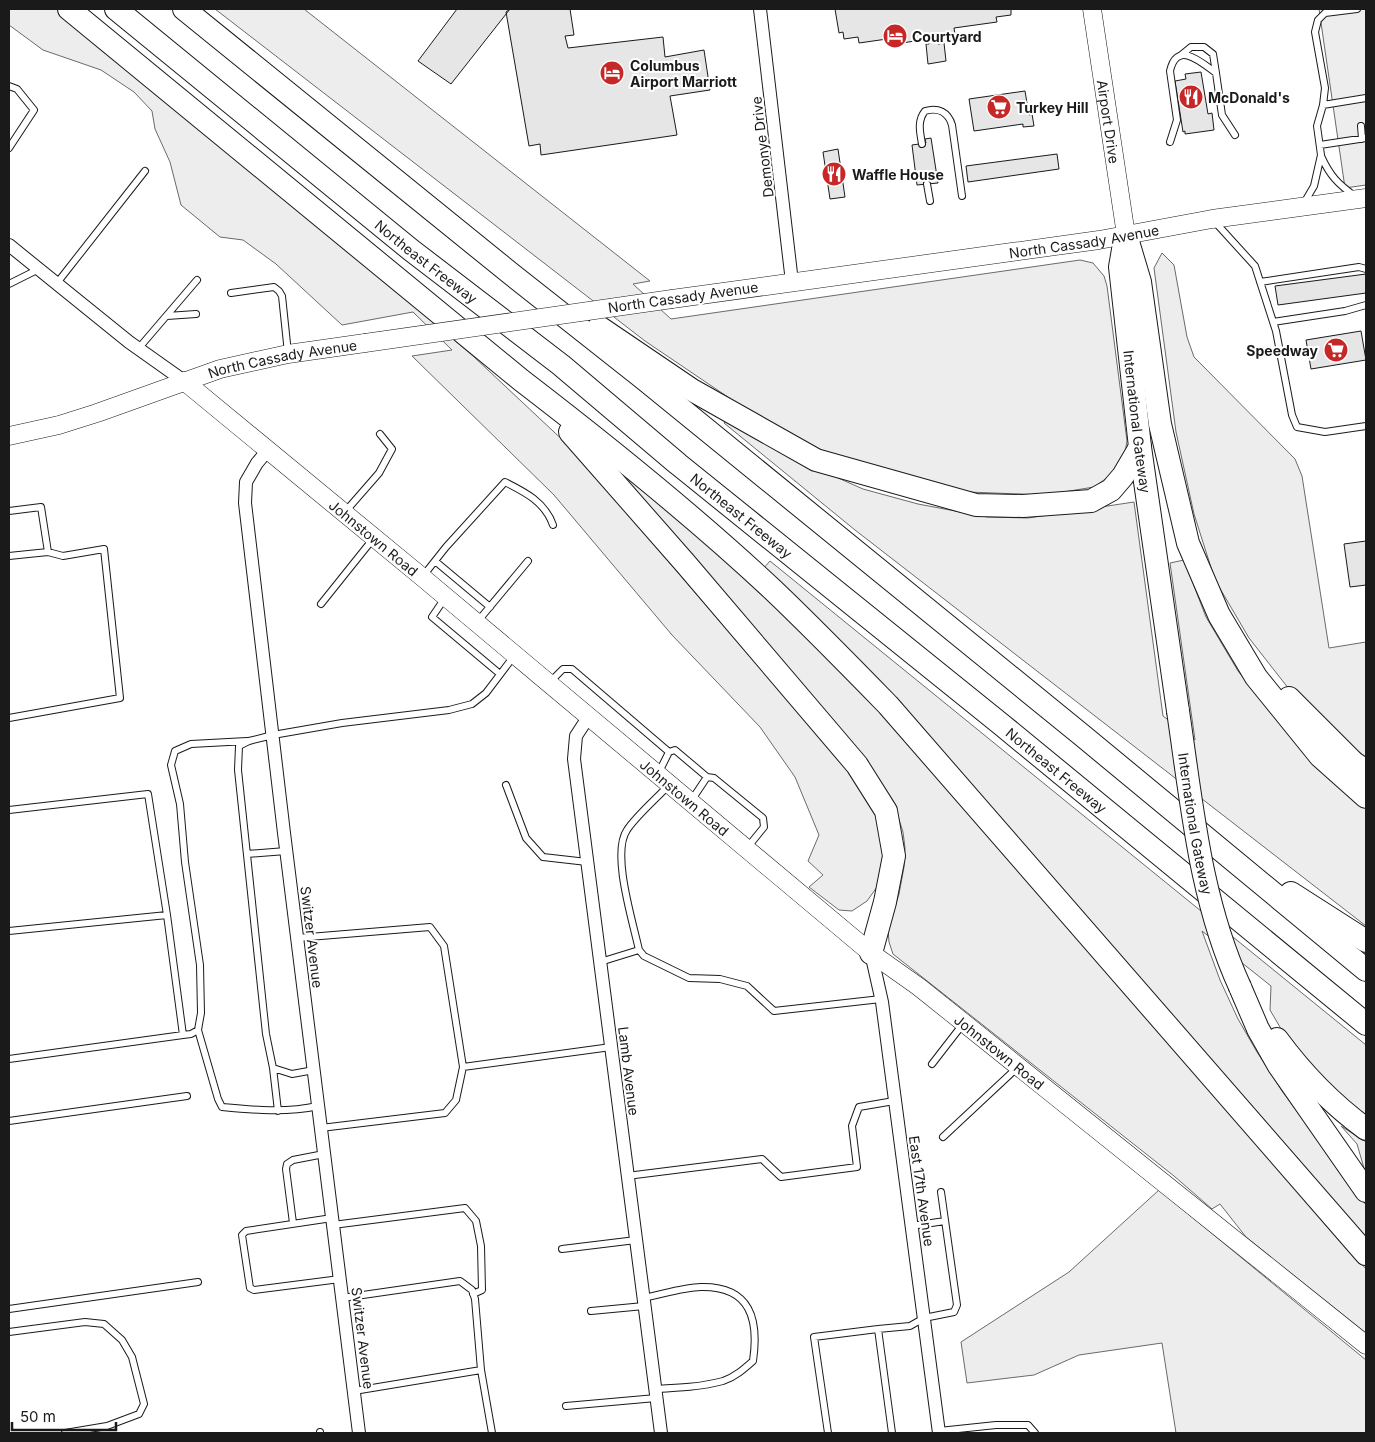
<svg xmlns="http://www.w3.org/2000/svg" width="1375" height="1442" font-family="Inter,sans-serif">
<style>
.built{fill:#ededed;stroke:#6a6a6a}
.building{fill:#e6e6e6;stroke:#1a1a1a}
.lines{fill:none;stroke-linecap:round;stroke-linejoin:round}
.lane-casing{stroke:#1a1a1a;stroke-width:8}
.street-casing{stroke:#1a1a1a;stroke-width:14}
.secondary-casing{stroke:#1a1a1a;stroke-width:19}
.highway-casing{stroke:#1a1a1a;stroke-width:24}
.lane{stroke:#fff;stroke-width:6}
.street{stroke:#fff;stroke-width:12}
.secondary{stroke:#fff;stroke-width:18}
.highway{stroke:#fff;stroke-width:22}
.secondary-bridge-casing{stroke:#1a1a1a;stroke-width:19;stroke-linecap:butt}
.highway-bridge-casing{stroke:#1a1a1a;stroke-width:24;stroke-linecap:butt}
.secondary-bridge{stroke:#fff;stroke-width:18}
.highway-bridge{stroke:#fff;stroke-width:22}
.labels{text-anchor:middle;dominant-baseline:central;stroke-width:4;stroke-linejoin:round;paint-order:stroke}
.poi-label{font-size:14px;font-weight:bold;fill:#1a1a1a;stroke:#fff;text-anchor:start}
.street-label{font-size:14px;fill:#1a1a1a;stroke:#fff}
</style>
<rect width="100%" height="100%" fill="#fff"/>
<path class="built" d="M9,9H56L379,276L473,356L569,446L843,764L879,818L884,857L877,887L867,901L852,911L839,910L809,887L823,875L808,861L819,835L795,777L760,727L672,635L554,495L412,356L452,350L413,312L342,325L276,264L243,240L220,237L181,205L170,162L155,129L152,111L134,92L101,70L43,50L9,25Z
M215,9H304L650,281L633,284L671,319L1080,260L1093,263L1104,276L1107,286L1127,441L1125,453L1111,475L1094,487L1045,495L968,492L850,461L814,447L750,412L645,341Z
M1319,9H1366V185L1345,188Z
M1162,253L1174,265L1187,337L1194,357L1295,459L1302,476L1329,648L1366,642V757L1349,745L1296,698L1249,638L1215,580L1194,514L1176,432L1154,268Z
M727,418L784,454L863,489L918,504L987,517L1028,518L1134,502L1163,716L1195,740L1170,563L1184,560L1206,617L1238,671L1274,717L1329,775L1366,808V926L855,530L724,423Z
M626,472L696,531L813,640L904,736L1224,1107L1366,1269V1333L1246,1237L1220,1204L1212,1209L1174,1176L893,954L889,942L888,929L899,894L904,867L905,848L903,832L896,810L886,790L869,767L621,476Z
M770,561L1366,1045V1121L1357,1115L1284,1034L1270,1010L1271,986L1202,931L1220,980L1238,1019L1257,1052L1282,1091L1366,1205V1244L762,570Z
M1341,1126L1366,1142V1175L1357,1144Z
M1159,1190L1366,1360V1433H1176L1162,1343L1079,1355L1034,1375L967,1383L961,1342L1069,1272Z"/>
<path class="building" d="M457,9H510L451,84L418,61Z
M510,9H570L574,35L565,36L568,48L663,37L665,57L704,50L710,90L670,96L677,135L541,155L540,144L529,146L506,12Z
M835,9H1013H1011V15L996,17L997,22L954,28L955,34L937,37L938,44L944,43L946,61L928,64L926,44H929L928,39L902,43L901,37L859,43L858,37L844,39L843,32L839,33Z
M1201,72L1208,114L1212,113L1214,130L1185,134V131L1183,132L1175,81L1186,79L1185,74Z
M1025,91L1029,115L1032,114L1034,126L1023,127V124L974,131L969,99Z
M931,138L938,183L917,185L912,145L926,143L925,139Z
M838,149L845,197L830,199L823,152Z
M1057,154L1059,169L968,182L966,166Z
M1366,274V293L1278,305L1275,286Z
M1361,331L1366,360L1311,369L1306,340Z
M1366,541V585L1350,587L1344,544Z"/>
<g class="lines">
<defs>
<path id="lane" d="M1180,56L1191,47H1204L1213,54L1216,73
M9,86L17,89L34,110L9,148
M1323,105L1366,98
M1361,126L1362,139
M1170,142L1177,120L1170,71C1177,40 1201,62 1216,73L1222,115L1235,135
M922,144C920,132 917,121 925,111C938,107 948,112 952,125L962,196
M1320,145L1366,138
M1321,156C1330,176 1338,184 1356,197
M927,184L930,201
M1304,203L1314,186L1321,155L1317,126L1323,105L1325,88L1315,32L1318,20L1325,13L1357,9
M1215,222L1255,266L1276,331L1292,415L1297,427L1325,432L1366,426
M1260,282L1359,267L1366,269
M57,283L145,171
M9,284L39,269
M231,293L274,287L279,291L282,296L288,353
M167,316L196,314
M1273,322L1345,311L1366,305
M138,349L197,280
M9,511L41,507L48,552L9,556
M345,512L379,473L392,449L380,434
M435,561L490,607
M423,576L446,547L505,482C525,492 545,502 553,525
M445,598L432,617L500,674
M321,604L373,539
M478,621L528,561
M550,682L563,669H572L669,752
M9,718L120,698L104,549L63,556L48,552
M659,772L669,752L675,750L707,777
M506,785L526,838L543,857L587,862
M691,801L707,777L714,778L763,818L764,827L747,848
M9,810L148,794L167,915L183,1035L9,1059
M247,854L286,851
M9,931L167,915
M297,938L430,927L444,946L463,1067L456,1100L445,1113L321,1128
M639,950L644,956L689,978L720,979L747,986L774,1011L881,999
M600,962L639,950C633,922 611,853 627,830C636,816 657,798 669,785
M198,1030L218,1099L222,1107C254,1110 286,1113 318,1106
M183,1035L191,1034L198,1030L201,1013L200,965L185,862L180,804L171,765L175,751L191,744L247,741
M932,1064L963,1024
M463,1067L611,1047
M273,1068L278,1111
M314,1070L292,1074L273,1068L266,1034L238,770L239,746L249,741L273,735L342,723L449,710L472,704L486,693L514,656
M9,1121L187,1096
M943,1137L1018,1067
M627,1176L762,1159L781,1177L857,1167L852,1126L859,1107L894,1101
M332,1218L246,1231L242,1235L250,1288L254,1290L340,1279
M293,1223L286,1169L287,1164L293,1160L324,1154
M333,1225L465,1208L476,1221L481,1246L482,1290L473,1294
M911,1226L945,1221
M562,1249L636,1240
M342,1298L460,1281L472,1290L475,1299L481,1370
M643,1298C660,1295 684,1287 701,1287C751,1286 759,1320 753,1361C744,1369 735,1377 723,1381C701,1387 677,1388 655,1389
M9,1309L198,1282
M591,1311L644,1306
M9,1332L85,1322L104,1324L122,1340L132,1357L144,1404L139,1414L107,1426L65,1433
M354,1391L481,1370L492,1433
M566,1406L656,1398
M939,1431L996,1425H1028L1035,1433
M320,1432V1433
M828,1433L814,1337L878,1329
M892,1433L878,1329L910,1326L924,1318L954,1312L957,1305L941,1192"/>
<path id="street" d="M760,9L792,282
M9,245L129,342L184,381
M268,450L257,463L246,482L245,503L284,833L359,1433
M589,716L576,736L574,759L661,1433
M871,953L882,1002L939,1433"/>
<g id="secondary">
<path id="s1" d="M1092,9L1126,235"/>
<path id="s2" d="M672,299L1099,240L1212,219L1366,198"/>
<path id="s3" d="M184,381L422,577L871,953L919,987L1366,1345"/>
<path id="s4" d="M9,436L59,425L97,413L220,369L288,354L365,343"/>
</g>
<g id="highway">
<path d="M69,9L521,380C607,446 693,515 772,589C812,627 850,666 888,705L1366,1254"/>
<path id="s5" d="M116,9L411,250L561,365L678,464L1002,725L1366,1024"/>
<path d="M184,9L510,273L643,378L1083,736L1366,970"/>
<path d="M1126,235L1140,282L1160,424L1188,543L1219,615L1256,677L1320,756L1366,797"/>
<path id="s6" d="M1124,244L1120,267L1140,447L1178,711"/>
<path d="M599,327L692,390L816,460L976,505L1023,506L1091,501L1111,490L1123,476L1140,447"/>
<path d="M570,432L685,563L857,765L886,811L894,856L885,902L871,953"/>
<path d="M1289,698L1354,763L1366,771"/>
<path d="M1291,893L1366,941"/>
<path d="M1240,987L1258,1029L1279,1066L1366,1191"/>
<path d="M1277,1039C1302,1073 1332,1104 1366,1129"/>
</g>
</defs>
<use href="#lane" class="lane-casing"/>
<use href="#street" class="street-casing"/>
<use href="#secondary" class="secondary-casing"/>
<use href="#highway" class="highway-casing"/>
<use href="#lane" class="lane"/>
<use href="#street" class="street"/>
<use href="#secondary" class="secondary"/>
<use href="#highway" class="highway"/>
<defs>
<path id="secondary-bridge" d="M365,343L672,299"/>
<g id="highway-bridge">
<path id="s7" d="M1178,711C1192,805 1200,900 1240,987"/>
</g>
</defs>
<use href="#secondary-bridge" class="secondary-bridge-casing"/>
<use href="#highway-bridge" class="highway-bridge-casing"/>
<use href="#secondary-bridge" class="secondary-bridge"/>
<use href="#highway-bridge" class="highway-bridge"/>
</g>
<defs>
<symbol id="hotel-disc" viewBox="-11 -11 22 22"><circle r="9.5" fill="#c62828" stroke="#fff"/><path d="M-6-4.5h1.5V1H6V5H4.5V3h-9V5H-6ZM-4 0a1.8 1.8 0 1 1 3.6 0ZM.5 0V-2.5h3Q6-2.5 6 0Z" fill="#fff"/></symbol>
<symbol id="restaurant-disc" viewBox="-11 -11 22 22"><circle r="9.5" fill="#c62828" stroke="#fff"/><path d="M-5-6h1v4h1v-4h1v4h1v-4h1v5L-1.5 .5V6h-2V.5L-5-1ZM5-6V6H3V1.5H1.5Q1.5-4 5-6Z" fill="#fff"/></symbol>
<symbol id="supermarket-disc" viewBox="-11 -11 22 22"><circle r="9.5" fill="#c62828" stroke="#fff"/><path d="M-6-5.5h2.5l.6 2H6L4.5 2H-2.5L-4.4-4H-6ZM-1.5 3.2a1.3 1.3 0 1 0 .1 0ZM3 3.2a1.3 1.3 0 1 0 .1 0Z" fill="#fff"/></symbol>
</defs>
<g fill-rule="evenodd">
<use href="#hotel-disc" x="881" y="22" width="28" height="28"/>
<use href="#hotel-disc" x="598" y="59" width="28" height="28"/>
<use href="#restaurant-disc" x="1177" y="83" width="28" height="28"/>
<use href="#supermarket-disc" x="985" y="93" width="28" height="28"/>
<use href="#restaurant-disc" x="820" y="160" width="28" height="28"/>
<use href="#supermarket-disc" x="1322" y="336" width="28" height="28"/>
</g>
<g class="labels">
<g class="poi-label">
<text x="912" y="36">Courtyard</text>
<text x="630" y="65">Columbus<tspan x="630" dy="16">Airport Marriott</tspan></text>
<text x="1208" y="97">McDonald's</text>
<text x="1016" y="107">Turkey Hill</text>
<text x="852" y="174">Waffle House</text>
<text x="1318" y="350" text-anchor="end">Speedway</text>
</g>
<g class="street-label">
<text stroke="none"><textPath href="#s1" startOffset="114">Airport Drive</textPath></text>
<text transform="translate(762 147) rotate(-97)">Demonye Drive</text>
<text stroke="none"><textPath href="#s2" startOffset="416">North Cassady Avenue</textPath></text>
<text stroke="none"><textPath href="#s5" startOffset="400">Northeast Freeway</textPath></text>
<text transform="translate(683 297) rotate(-8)">North Cassady Avenue</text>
<text stroke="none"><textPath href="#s4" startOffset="285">North Cassady Avenue</textPath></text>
<text stroke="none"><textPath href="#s6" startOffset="179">International Gateway</textPath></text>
<text stroke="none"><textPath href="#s5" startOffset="805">Northeast Freeway</textPath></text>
<text stroke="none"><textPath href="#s3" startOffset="246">Johnstown Road</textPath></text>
<text stroke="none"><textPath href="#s5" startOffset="1210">Northeast Freeway</textPath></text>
<text stroke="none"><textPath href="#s3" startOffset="651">Johnstown Road</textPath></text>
<text stroke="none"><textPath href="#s7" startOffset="114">International Gateway</textPath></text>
<text transform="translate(312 937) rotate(83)">Switzer Avenue</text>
<text stroke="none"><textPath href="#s3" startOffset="1056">Johnstown Road</textPath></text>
<text transform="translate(629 1071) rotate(83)">Lamb Avenue</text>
<text transform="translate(922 1191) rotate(82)">East 17th Avenue</text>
<text transform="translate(363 1338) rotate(83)">Switzer Avenue</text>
</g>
</g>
<rect width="1375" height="1442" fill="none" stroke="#1a1a1a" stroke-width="20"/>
<path d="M12 1422v8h104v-8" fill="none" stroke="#1a1a1a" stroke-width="2.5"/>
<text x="20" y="1422" font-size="15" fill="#1a1a1a" stroke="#ffffff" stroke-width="4" paint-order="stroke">50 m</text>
</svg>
